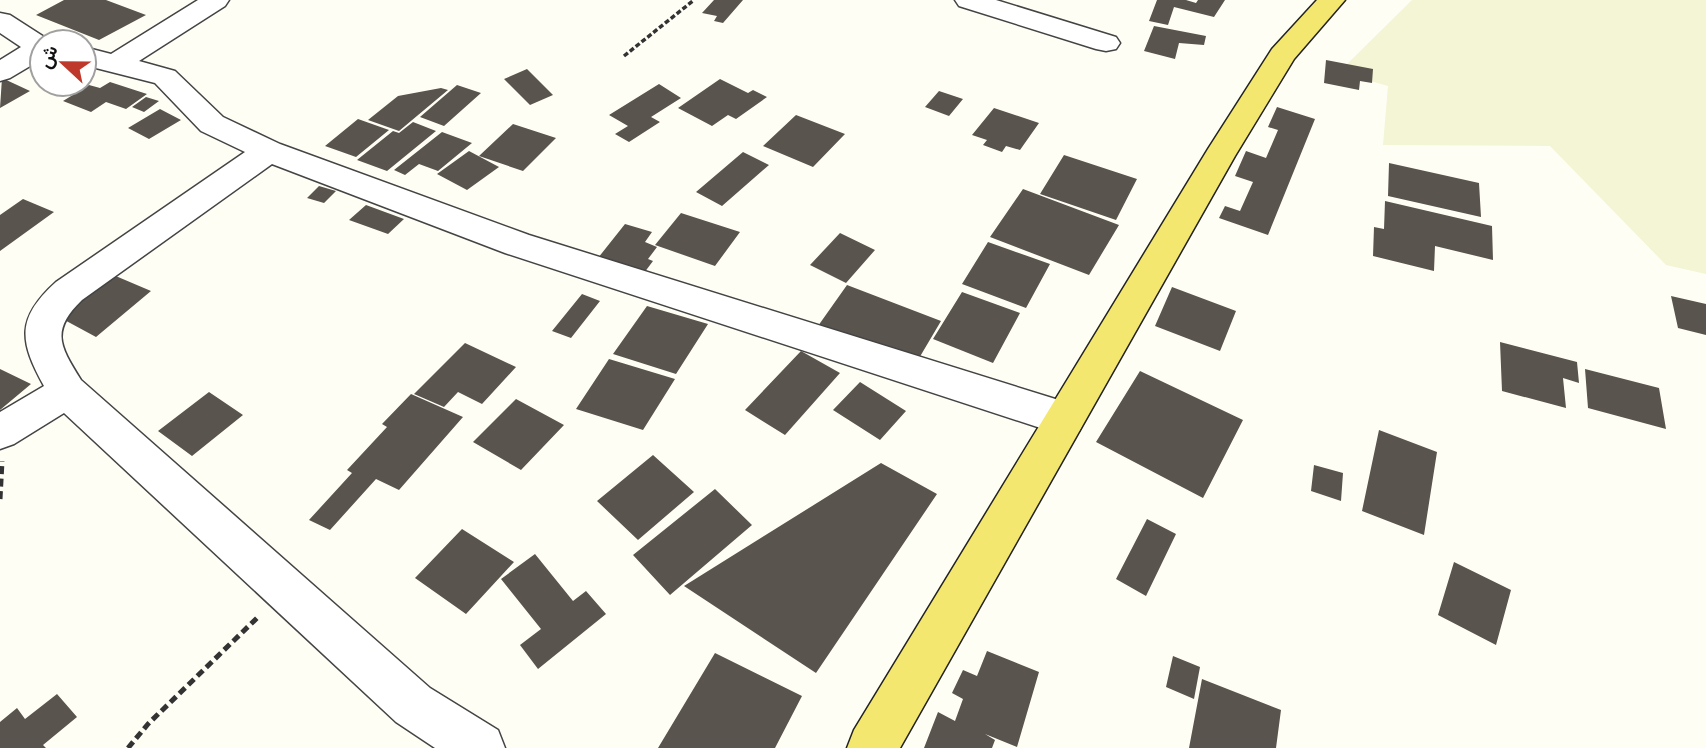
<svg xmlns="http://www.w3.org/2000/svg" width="1706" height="748" font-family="'Noto Serif',Vazirmatn,serif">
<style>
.farmland{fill:#f3f5d5}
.building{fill:#59544d}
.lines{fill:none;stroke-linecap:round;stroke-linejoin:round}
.minor-casing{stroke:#444;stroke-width:3}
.major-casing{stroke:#222;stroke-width:3}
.path-far1{stroke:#333;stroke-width:3.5;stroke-dasharray:5 2.5;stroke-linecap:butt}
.path{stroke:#333;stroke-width:5;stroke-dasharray:8 4.5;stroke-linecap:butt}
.minor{fill:#fff;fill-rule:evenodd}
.major{fill:#f4e76f;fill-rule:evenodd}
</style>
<rect width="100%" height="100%" fill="#fffef5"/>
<path class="farmland" d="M1412,0H1706V274L1666,265L1550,146L1383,145L1388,86L1339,72Z"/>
<path class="building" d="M64,0H106L146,15L99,40L36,15Z
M714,0H743L723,23L714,21L717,16L702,13Z
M1157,0H1186L1196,3L1198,0H1225L1214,17L1174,7L1168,25L1149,21Z
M1154,26L1206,36L1204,45L1179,43L1175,59L1144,51Z
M1326,60L1373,69L1372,83L1360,81L1359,90L1324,83Z
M527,69L553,95L530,105L504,79Z
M2,78L30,91L0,108Z
M720,79L748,93L753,90L767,97L736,119L728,115L712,126L678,108Z
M110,82L147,94L126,109L106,102L91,112L63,101L89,85L100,88Z
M659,84L681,98L651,117L660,122L629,142L615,134L628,126L609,115Z
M457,85L481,93L444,126L420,117Z
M441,88L448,90L399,131L368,120L398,96Z
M939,91L963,99L949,116L925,107Z
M146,97L159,101L144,112L132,107Z
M1277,107L1315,119L1268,235L1219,218L1225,206L1240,211L1253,182L1235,176L1246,151L1266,158L1278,130L1268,127Z
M994,108L1039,123L1020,150L1006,146L1002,152L983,145L987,140L972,135Z
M160,109L181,120L149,139L128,128Z
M796,115L845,134L813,167L763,146Z
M358,119L389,130L356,157L325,146Z
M413,122L436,131L387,171L357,160L393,131L399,133Z
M513,124L556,138L523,171L479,156Z
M442,132L472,143L438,171L419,164L405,175L394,170Z
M469,151L499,167L467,190L437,174Z
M743,152L769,165L722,206L696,192Z
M1064,155L1137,179L1116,220L1040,194Z
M1389,163L1479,183L1481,217L1388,196Z
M319,186L336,191L324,203L307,198Z
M1023,189L1119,225L1089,275L990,237Z
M23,199L54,212L0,251V215Z
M1385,201L1492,226L1493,260L1435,246L1434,271L1373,256L1374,227L1384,229Z
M366,205L404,219L388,234L349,220Z
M681,213L740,232L715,266L655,245Z
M625,224L652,232L645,242L657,247L648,259L653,261L644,273L598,258Z
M840,233L875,250L846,283L810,265Z
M988,242L1050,264L1026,308L962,284Z
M111,274L151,291L96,337L59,317Z
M847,285L941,321L915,365L818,326Z
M1172,287L1236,311L1220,351L1155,326Z
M962,292L1020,313L993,363L933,339Z
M582,294L600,301L571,338L552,331Z
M1671,296L1706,304V335L1678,328Z
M647,306L708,324L676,374L613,354Z
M1500,342L1577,362L1579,383L1563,378L1566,408L1502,391Z
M465,343L516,367L482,404L458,392L444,407L414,394Z
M801,351L840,373L785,435L745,410Z
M609,359L675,379L643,430L576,409Z
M0,369L31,384L0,410Z
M1585,369L1659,388L1666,429L1588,408Z
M1140,371L1243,420L1203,498L1096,442Z
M860,382L906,411L880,440L833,410Z
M209,392L243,415L192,456L158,431Z
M411,394L463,417L399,490L376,479L330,530L309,520L352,473L347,470L387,427L382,424Z
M516,399L564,425L521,470L473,442Z
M1379,430L1437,452L1424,535L1362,511Z
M653,455L694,492L638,540L597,501Z
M881,463L937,494L816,673L684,586Z
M1314,465L1343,473L1341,501L1311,491Z
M715,489L752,525L670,595L633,555Z
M1147,519L1176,534L1146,596L1116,579Z
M462,529L514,562L466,614L415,578Z
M535,554L573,601L586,591L606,614L538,669L520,645L541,629L501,579Z
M1454,562L1511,590L1496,645L1438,615Z
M987,651L1039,672L1017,747L985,734L995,740L992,748H924L938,712L955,721L963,699L952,693L963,670L977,676Z
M715,653L802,696L775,748H658Z
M1173,656L1200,667L1194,699L1166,687Z
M1202,679L1281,710L1276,748H1189Z
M57,694L77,717L43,745L46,748H0V722L17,708L25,719Z"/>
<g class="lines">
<defs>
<path id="minor" d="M198,0H229L225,6L139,61L175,71L223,117L280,144L529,235L1065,402L1079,407L1085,419L1079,431L1065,436L505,253L272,164L82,300C50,331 60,346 81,380L430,688L498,730L505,748H435L396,722L64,413L14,444L0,449V412L44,386C19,341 16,318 56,282L245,152L201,131L155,83L84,65V47L111,54Z
M955,0H996L1116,37L1120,43L1116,49L1106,51L1096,49L959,6Z
M0,13L10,15L52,42H42V59L10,78L0,81V60L21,47L0,33Z"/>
<path id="major" d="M1317,0H1345L1294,59L1235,156L900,748H847L854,730L1208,149L1272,49Z"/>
</defs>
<use href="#minor" class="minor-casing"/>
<use href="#major" class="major-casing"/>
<path class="path-far1" d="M624,56L694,0"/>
<path class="path" d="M0,499L2,461
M128,748L148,724L258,617"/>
<use href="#minor" class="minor"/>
<use href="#major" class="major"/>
</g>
<g transform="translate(63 63) rotate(292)"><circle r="33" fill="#ffffff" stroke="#a0a0a0" stroke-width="2"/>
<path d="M0-5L12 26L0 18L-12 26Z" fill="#be392b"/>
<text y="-10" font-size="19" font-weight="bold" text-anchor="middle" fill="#111111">ش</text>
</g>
</svg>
